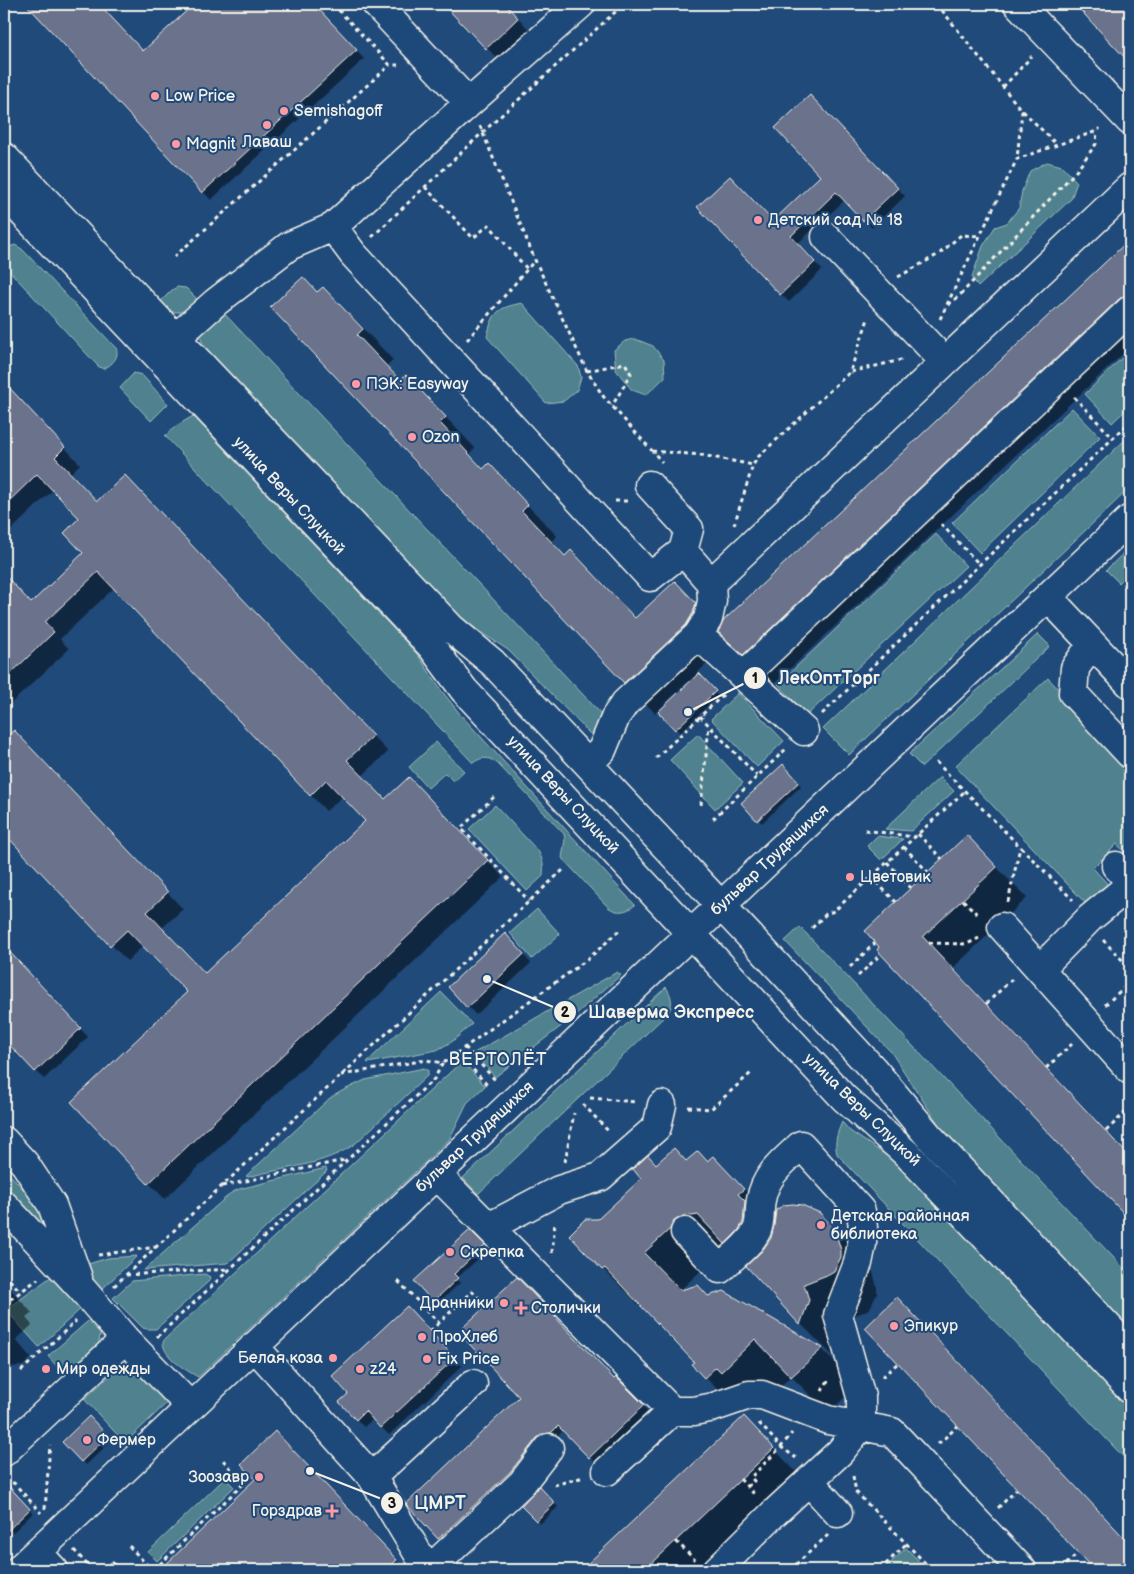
<svg xmlns="http://www.w3.org/2000/svg" width="1134" height="1574" font-family="'Balsamiq Sans',sans-serif">
<style>
.green{fill:#4f828e;stroke:#a2babb}
.shadow{fill:#0007}
.building{fill:#6a728c;stroke:#f4f1e8}
.lines{fill:none;stroke-linecap:round;stroke-linejoin:round}
.minor-casing{stroke:#f4f1e8;stroke-width:31}
.path{stroke:#f4f1e8;stroke-width:3;stroke-dasharray:4 4;stroke-linecap:butt}
.minor{stroke:#1f4a7a;stroke-width:28}
.poi-dot{fill:#ff9aa2;stroke:#1f4a7a;stroke-width:2}
.labels{text-anchor:middle;dominant-baseline:central;stroke-width:4;stroke-linejoin:round;paint-order:stroke}
.poi-label{font-size:16px;fill:#f4f1e8;stroke:#1f4a7a;text-anchor:start}
.street-label{font-size:16px;fill:#f4f1e8;stroke:#1f4a7a}
.neighbourhood-label{font-size:18px;letter-spacing:1px;fill:#f4f1e8;stroke:#1f4a7a}
.leader{fill:none;stroke:#f4f1e8;stroke-width:2}
.callout-dot{fill:#f4f1e8;stroke:#1f4a7a;stroke-width:2}
.mark-label{font-size:15px;text-anchor:middle;font-weight:bold;fill:#111}
.callout-label{font-size:18px;text-anchor:middle;font-weight:bold;fill:#f4f1e8;stroke:#1f4a7a;stroke-width:4;stroke-linejoin:round;paint-order:stroke}
</style>
<rect width="100%" height="100%" fill="#1f4a7a"/>
<filter id="ink" filterUnits="userSpaceOnUse"><feTurbulence type="fractalNoise" baseFrequency=".02" numOctaves="2"/><feDisplacementMap in="SourceGraphic" scale="10" xChannelSelector="R" yChannelSelector="G"/><feConvolveMatrix kernelMatrix="1 2 1 2 8 2 1 2 1" color-interpolation-filters="sRGB"/></filter>
<g filter="url(#ink)">
<path class="green" d="M1047,162L1062,166L1077,182L1071,199L978,287L972,277L983,246L995,227L1007,223L1019,208L1022,191L1030,171Z
M15,245L22,249L116,348C120,357 112,365 103,369L98,366L4,265V249Z
M177,287L186,288L200,302L181,312H172L160,302L172,290Z
M522,303L578,366L581,377L577,390L564,401L546,403L487,337C493,312 497,308 522,303Z
M220,309L605,718L596,740L508,650L465,622L203,345L200,334Z
M635,339L653,346L664,360L665,377L646,395L632,390L616,370L614,350L625,341Z
M1130,350V406L1112,423L1085,394Z
M134,373L142,375L168,404L151,421L120,388Z
M1072,408L1100,437L980,553L952,523Z
M193,416L418,655L441,690L460,714L635,905C627,912 617,914 608,907L562,858L565,839L564,834L498,764C490,757 482,756 473,763L165,436L176,426Z
M1130,435V488L849,755L823,729Z
M936,534L966,566L807,715L778,684Z
M1130,547V572L1119,583L1106,570Z
M1038,634L1050,646L922,767L909,754Z
M1048,678L1130,765V858L1117,844L1093,868L1111,888L1090,908L955,766Z
M738,693L784,741L757,767L711,719Z
M698,734L743,783L715,809L670,760Z
M436,742L464,771L453,781L445,773L428,788L409,767Z
M940,777L954,791L911,831L885,829Z
M495,805L538,851C543,859 544,866 543,876L527,891L469,829Z
M877,836L903,839L881,860L867,846Z
M537,909L560,934L532,959L510,933Z
M800,927L1130,1275V1328L939,1125L891,1052L785,941Z
M617,972L621,975L568,1021L495,1077L474,1053Z
M666,987C672,996 674,1005 667,1014L478,1194L463,1178Z
M441,992L472,1024L453,1041L437,1050L368,1063L367,1062Z
M462,1061L485,1086L467,1103L449,1140L198,1377C186,1370 163,1357 163,1342L165,1339Z
M424,1068L428,1070V1075L356,1143C325,1166 284,1167 248,1177L246,1176L330,1098L342,1091L365,1080Z
M842,1122L850,1131L896,1162L1130,1410V1464L837,1154C834,1143 837,1133 842,1122Z
M4,1168L39,1206L59,1252L4,1193Z
M326,1168L327,1171L228,1263L144,1270L231,1193L239,1189Z
M137,1256L98,1293L92,1287L85,1265L108,1258Z
M56,1273L86,1304L39,1347L6,1310Z
M205,1274L210,1277L209,1281L156,1329H147L143,1328L113,1298L132,1281Z
M95,1315L101,1330L98,1347L70,1372C59,1370 54,1364 48,1356Z
M132,1356L173,1397L125,1443L84,1399Z
M225,1478L234,1487L157,1561L148,1552Z
M906,1548L928,1570H883Z"/>
<path class="shadow" d="M28,4H98L143,52L195,4H313L364,59L211,200Z
M445,4H505L548,50L517,79Z
M1076,4H1129L1130,61Z
M818,104L905,196L872,228L845,200L797,244L822,270L789,302L781,294L773,223L822,176Z
M1130,241V347L774,684L725,637L723,644L716,655L697,673L718,696L680,733L660,712L690,683L688,682L655,713L624,682L318,294L323,288L354,319L393,360L387,366L401,381L436,407L475,448L469,454L484,470L489,465L557,536L552,542L566,557L571,552L636,619L675,582L721,630L725,620Z
M4,383L80,464L70,474L97,503L141,492L388,752L362,776L385,801L424,794L503,877L165,1199L149,1183L189,992L144,945L127,961L4,832V741L14,731L183,909L162,928L205,974L366,821L343,796L326,811L114,588L60,639L69,649L4,710V588L10,582L31,604L85,553L81,518L54,489L4,537Z
M1130,639V647L1126,642Z
M782,766L801,786L762,823L743,803Z
M967,837L1027,898L953,968L1130,1157V1219L878,950Z
M505,935L531,963L476,1015L449,987Z
M4,947L88,1037L44,1079L4,1037Z
M1130,1027V1045L1122,1035Z
M713,1157L776,1222L820,1214L857,1252L868,1264L873,1272L877,1288V1294L870,1308L864,1312L840,1321L837,1360L801,1324L735,1252L706,1266L678,1292L708,1297L822,1349L858,1385L828,1413L791,1376L758,1408L753,1403L742,1414L693,1365L696,1362L641,1304L640,1306L603,1269L598,1221L657,1166L687,1162H708Z
M470,1232L488,1250L456,1279L460,1283L437,1304L415,1282Z
M4,1282L32,1313L26,1318L32,1325L16,1340L31,1358L23,1366L7,1367L4,1369Z
M897,1299L928,1329L1130,1544V1570H1096L867,1328Z
M414,1315L462,1366L389,1435L373,1419L364,1427L341,1403Z
M616,1379L648,1411L595,1462L564,1430L444,1543L408,1504Z
M89,1418L111,1441L86,1465L64,1442Z
M744,1418L803,1479L707,1570H583Z
M282,1440L404,1568L402,1570H162L257,1479Z
M539,1488L558,1507L540,1524L522,1506Z
M12,1491L33,1513L9,1536L4,1531V1498Z"/>
<path class="building" d="M26,4H99L143,51L194,4H314L357,50L202,193Z
M443,4H505L518,18L486,49Z
M1075,4H1130V63L1096,27Z
M810,95L898,188L863,221L836,192L791,236L815,262L780,295L697,207L730,176L773,221L820,176L775,128Z
M1130,239V295H1126L1119,299L743,655L718,632L724,620Z
M303,277L317,292L323,287L363,329L357,335L400,380L406,375L446,417L440,423L483,469L489,463L528,505L522,511L565,556L571,550L635,618L675,581L696,603L693,613L686,625L624,683L270,307Z
M4,382L65,447L55,457L97,501L125,475L373,736L347,760L385,799L409,777L488,860L148,1184L71,1102L187,992L127,930L110,946L4,833V739L14,730L168,892L147,912L205,973L365,821L326,780L310,796L98,572L45,622L54,632L4,680V574L31,603L83,553L64,533L79,518L37,474L4,506Z
M699,673L716,691L675,730L658,712Z
M783,764L799,782L757,821L741,803Z
M967,835L997,867L923,937L1130,1157V1220L877,950L879,947L865,931Z
M505,933L524,954L467,1008L448,987Z
M4,946L81,1028L35,1072L4,1039Z
M674,1148L686,1161L698,1151L707,1161L713,1156L744,1189L738,1194L745,1201L743,1222L738,1231L725,1244L698,1215L692,1216L685,1215L674,1221L670,1229L644,1253L680,1290L698,1285L708,1296L724,1291L823,1348L791,1377L755,1339L721,1372L716,1367L704,1378L691,1364L694,1362L605,1268L602,1270L569,1235L585,1219H598L641,1179L633,1169L648,1155L656,1164Z
M793,1204L802,1205L820,1213L832,1226L836,1234L841,1250V1257L834,1271L827,1275L804,1284L809,1300L800,1325L746,1266L762,1251L771,1238L774,1226L776,1210L784,1205Z
M470,1230L485,1245L454,1274L458,1278L433,1302L414,1281Z
M517,1277L614,1379L616,1377L644,1405L589,1458L558,1426L551,1433L543,1434L537,1438L510,1472L438,1539L406,1504L519,1397L458,1332Z
M897,1297L1130,1544V1570H1094L865,1328Z
M407,1306L455,1358L380,1428L365,1411L356,1420L339,1402L348,1394L332,1376Z
M89,1416L108,1436L81,1462L62,1442Z
M744,1416L774,1448L645,1570H581Z
M275,1431L397,1560L386,1570H160L255,1479L241,1464Z
M4,1481L30,1509L4,1534Z
M539,1486L555,1503L536,1521L521,1506Z"/>
<g class="lines">
<defs>
<path id="minor" d="M376,4L469,103
M1018,4L1130,121
M4,157L451,628L493,663L759,946L873,1069L928,1135L1130,1350
M4,193L432,647L464,690L844,1098L908,1155L1130,1389
M333,227L353,254L650,577L683,551L711,583
M826,237L945,362
M161,351L216,302L289,246L333,227L469,103L581,4
M649,485L689,529L683,551
M1048,597L1130,684
M698,635L804,731
M1092,644L1075,668L1073,693L1130,754
M743,676L1130,310
M588,764L602,750L616,716L625,703L698,635L708,619L712,601L711,583L1130,187
M1116,866L1130,881
M1002,927L1130,1070
M1040,969L1090,918L1130,885
M4,1141L25,1164L52,1205L78,1278
M436,1174L672,1411H694L714,1407L749,1395H762L828,1420L861,1426V1397L838,1315L858,1263L862,1244L863,1228L861,1211L801,1145C784,1161 765,1175 761,1200C759,1209 761,1221 757,1230C750,1245 732,1257 720,1269L685,1232
M4,1205L82,1289L125,1339L190,1406
M489,1227L559,1190L600,1177L657,1127L662,1105
M254,1346L372,1477L428,1570
M4,1452L125,1339
M607,1471L672,1411
M372,1477L473,1384
M809,1481L838,1513
M37,1552L54,1570
M18,1570L1130,519
M429,1570L522,1483L549,1448
M717,1570L773,1514L840,1452L861,1426L892,1432L1022,1570"/>
</defs>
<use href="#minor" class="minor-casing"/>
<path class="path" d="M333,4L390,65H398
M937,4L1022,111L1017,159
M1003,87L1032,56
M1023,111L1057,145
M480,126L535,260L587,371L603,396L662,462
M425,187L473,238L489,225L528,270
M372,237L483,132L624,4
M174,257L390,65
M898,277L939,254L961,235L980,236
M948,305L961,294L1077,170L1096,144L1097,131
M940,319L1017,159L1097,131L1100,128
M467,340L535,260
M587,371L625,363L631,374L612,406
M851,372L905,359
M1074,397L1113,438
M652,451L701,455L753,465
M615,501H629
M941,524L980,565
M734,525L753,465L758,457L850,372L868,319
M822,714L1130,422
M700,716L757,776
M656,758L724,694
M936,762L1073,900
M494,797L461,828L529,901
M701,805L709,726
M713,819L787,748
M865,830L914,837
M918,834L942,859
M904,847L928,872
M887,862L911,888
M871,877L896,902
M963,900L980,917
M1008,902L1020,847
M812,928L826,914L834,911L965,791
M1103,940L1130,968
M929,943L967,944L979,938
M850,967L875,943
M858,976L880,955
M986,1004L1013,978
M1105,1005L1130,982
M465,1047L496,1081
M457,1052L489,1087
M1046,1068L1072,1044
M341,1075L426,1060L443,1063L588,959L620,930
M590,1098L637,1102
M583,1104L610,1133
M688,1107L711,1109L751,1073
M1106,1131L1130,1108
M565,1162L574,1113
M222,1186L345,1160
M552,1253L555,1222
M98,1255L156,1247
M4,1274L20,1291
M126,1275L229,1269
M398,1281L439,1323L472,1291L486,1306
M114,1286L563,870
M4,1304L38,1279
M430,1331L439,1323
M4,1332L8,1357
M157,1337L434,1079L443,1063
M21,1371L76,1321
M882,1377L898,1363
M822,1391L829,1379
M759,1423L781,1447L796,1458
M938,1444L958,1426
M853,1476L856,1492L932,1570
M740,1479L755,1495
M4,1483H14L41,1513
M554,1485L584,1477
M747,1487L754,1481L751,1477L781,1447L792,1433
M998,1508L1017,1489
M45,1509L50,1445
M676,1541L695,1560
M129,1546L152,1570
M74,1550L92,1570
M112,1562L119,1570
M154,1570L244,1483L222,1459
M790,1570L828,1535
M880,1570L906,1544
M1060,1570L1078,1553"/>
<use href="#minor" class="minor"/>
</g>
</g>
<g class="poi-dot">
<circle cx="155" cy="96" r="5"/>
<circle cx="284" cy="111" r="5"/>
<circle cx="267" cy="125" r="5"/>
<circle cx="176" cy="144" r="5"/>
<circle cx="758" cy="220" r="5"/>
<circle cx="356" cy="384" r="5"/>
<circle cx="412" cy="437" r="5"/>
<circle cx="850" cy="877" r="5"/>
<circle cx="821" cy="1225" r="5"/>
<circle cx="450" cy="1252" r="5"/>
<circle cx="504" cy="1303" r="5"/>
<path d="M518.5 1300.5h5v5h5v5h-5v5h-5v-5h-5v-5h5z"/>
<circle cx="894" cy="1326" r="5"/>
<circle cx="422" cy="1337" r="5"/>
<circle cx="333" cy="1358" r="5"/>
<circle cx="427" cy="1359" r="5"/>
<circle cx="46" cy="1369" r="5"/>
<circle cx="360" cy="1369" r="5"/>
<circle cx="87" cy="1440" r="5"/>
<circle cx="259" cy="1477" r="5"/>
<path d="M329.5 1503.5h5v5h5v5h-5v5h-5v-5h-5v-5h5z"/>
</g>
<g class="labels">
<g class="poi-label">
<text x="165" y="96">Low Price</text>
<text x="294" y="111">Semishagoff</text>
<text x="267" y="142" text-anchor="middle">Лаваш</text>
<text x="186" y="144">Magnit</text>
<text x="768" y="220">Детский сад № 18</text>
<text x="366" y="384">ПЭК: Easyway</text>
<text x="422" y="437">Ozon</text>
<text x="860" y="877">Цветовик</text>
<text x="831" y="1216">Детская районная<tspan x="831" dy="18">библиотека</tspan></text>
<text x="460" y="1252">Скрепка</text>
<text x="494" y="1303" text-anchor="end">Дранники</text>
<text x="531" y="1308">Столички</text>
<text x="904" y="1326">Эпикур</text>
<text x="432" y="1337">ПроХлеб</text>
<text x="323" y="1358" text-anchor="end">Белая коза</text>
<text x="437" y="1359">Fix Price</text>
<text x="56" y="1369">Мир одежды</text>
<text x="370" y="1369">z24</text>
<text x="97" y="1440">Фермер</text>
<text x="249" y="1477" text-anchor="end">Зоозавр</text>
<text x="322" y="1511" text-anchor="end">Горздрав</text>
</g>
<g class="street-label">
<text transform="translate(289 496) rotate(47)">улица Веры Слуцкой</text>
<text transform="translate(563 795) rotate(47)">улица Веры Слуцкой</text>
<text transform="translate(770 860) rotate(-43)">бульвар Трудящихся</text>
<text transform="translate(862 1110) rotate(44)">улица Веры Слуцкой</text>
<text transform="translate(475 1137) rotate(-43)">бульвар Трудящихся</text>
</g>
<g class="neighbourhood-label">
<text x="498" y="1059">ВЕРТОЛЁТ</text>
</g>
</g>
<path class="leader" d="M688 712L755 678M487 979L565 1012M310 1471L392 1503"/>
<g class="callout-dot">
<circle cx="688" cy="712" r="5"/>
<circle cx="487" cy="979" r="5"/>
<circle cx="310" cy="1471" r="5"/>
<circle cx="755" cy="678" r="12"/>
<circle cx="565" cy="1012" r="12"/>
<circle cx="392" cy="1503" r="12"/>
</g>
<g class="mark-label">
<text x="755" y="683">1</text>
<text x="565" y="1017">2</text>
<text x="392" y="1508">3</text>
</g>
<g class="callout-label">
<text x="829" y="684">ЛекОптТорг</text>
<text x="671" y="1018">Шаверма Экспресс</text>
<text x="440" y="1509">ЦМРТ</text>
</g>
<rect width="1134" height="1574" fill="none" stroke="#1f4a7a" stroke-width="20"/>
<rect x="10" y="10" width="1114" height="1554" fill="none" stroke="#f4f1e8" stroke-width="2" filter="url(#ink)"/>
</svg>
